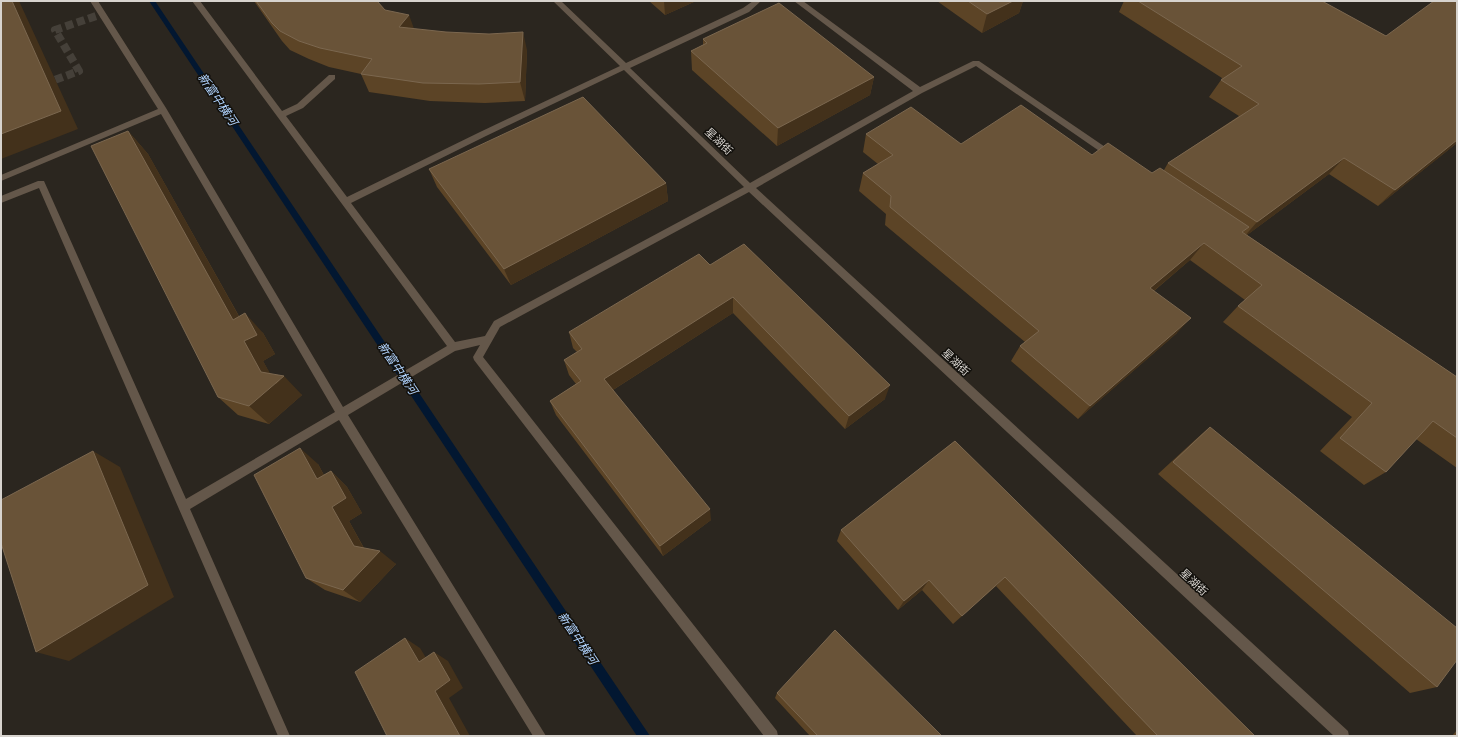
<svg xmlns="http://www.w3.org/2000/svg" width="1458" height="737" font-family="Merriweather,'Noto Sans SC',serif">
<style>
.lines{fill:none;stroke-linecap:round;stroke-linejoin:round}
.stream{fill:#021731;fill-rule:evenodd}
.minor-tunnel{stroke:#454039;stroke-width:8;stroke-dasharray:8 4;stroke-linecap:butt}
.minor{fill:#64574a;fill-rule:evenodd}
.wall{fill:#5c4426}
.shaded-wall{fill:#43311b}
.building{fill:#695338;stroke:#7b674f}
.labels{text-anchor:middle;dominant-baseline:central;stroke-width:3;stroke-linejoin:round;paint-order:stroke}
.street-label{font-size:11px;fill:#d7d3ce;stroke:#12100c}
.water-label{font-size:12px;font-style:italic;fill:#b1d4ff;stroke:#12100c}
</style>
<rect width="100%" height="100%" fill="#2b261f"/>
<g class="lines">
<path class="stream" d="M149,1H155L650,736H637Z"/>
<path class="minor-tunnel" d="M44,84L79,71L55,30L102,14"/>
<path class="minor" d="M90,1H98L166,108L343,407L447,346L192,1H200L282,111L297,104L329,75H335V79L303,108L286,116L347,197L480,132L620,66L553,1H561L626,63L743,8L753,1H761L749,12L630,68L750,183L913,91L794,1H803L920,87L973,61H979L1114,153L1115,155L1114,157H1108L976,66L922,93L756,188L1348,731L1349,736H1334L749,192L500,327L483,357L777,731L778,736H764L474,360L473,357L480,345L455,351L348,415L546,736H533L339,420L190,509L290,736H278L39,188L1,203V196L38,181H44L186,499L335,412L161,114L1,181V175L158,109ZM624,70L744,187L494,321L485,336L455,342L351,203L486,136Z"/>
</g>
<path class="wall" d="M254,1H377L385,10L414,29L527,50L525,101L485,103L430,101L369,92L361,74L329,67L309,59L290,50L282,41Z
M649,1H696L665,15Z
M937,1H1023L1019,13L982,33Z
M1124,1H1322L1386,36L1457,1V143L1378,206L1329,174L1247,235L1457,377V468L1416,439L1386,472L1364,485L1320,451L1352,417L1223,322L1238,306L1245,300L1190,260L1154,291L1177,333L1078,419L1011,361L1020,346L1025,342L885,225L886,214L859,191L863,173L878,164L863,152L866,134L961,144L1092,155L1152,173L1164,170L1168,163L1239,116L1209,97L1221,80L1222,78L1119,12Z
M703,39L874,77L870,95L777,146L692,70L691,51L703,45Z
M128,131L148,154L239,316L263,333L275,354L263,361L270,374L302,395L269,424L238,415L218,397Z
M429,169L666,183L668,201L511,285L437,187Z
M710,265L885,399L845,429L733,313L613,390L711,520L663,556L556,415L550,401L576,384L569,375L564,360L577,352L573,348L569,332Z
M1210,427L1437,687L1410,693L1158,474L1195,440Z
M955,441L1255,736H1137L996,586L953,624L922,590L898,610L837,541L841,530Z
M318,464L324,475L331,471L347,487L362,513L349,521L364,548L396,564L360,602L325,590L306,578Z
M777,693L942,736H810L775,698Z
M1457,730V736H1452Z"/>
<path class="shaded-wall" d="M12,1H19L78,129L1,159V134Z
M664,1H696L665,15Z
M1013,1H1023L1019,13L982,33L987,14Z
M409,15L416,34L399,27Z
M523,32L527,50L525,101L520,82Z
M874,77L870,95L777,146L778,128Z
M128,131L148,154L251,338L245,313L263,333L275,354L263,361L276,384L284,376L302,395L269,424L249,406L261,372Z
M1457,140V143L1378,206L1395,190Z
M1344,158L1329,174L1243,238L1257,222Z
M666,183L668,201L511,285L504,269Z
M1204,243L1190,260L1138,304L1150,288Z
M733,297V313L608,393L604,379Z
M1191,318L1177,333L1078,419L1090,406Z
M890,385L885,399L845,429L849,416Z
M300,448L318,464L334,495L317,479Z
M93,451L120,467L174,597L69,661L36,652Z
M331,471L347,487L362,513L349,521L370,560L354,546L332,507Z
M710,509L711,520L663,556L660,546Z
M380,551L396,564L360,602L343,590Z
M1005,577L996,586L953,624L962,616Z
M929,580L922,590L898,610L904,601Z
M405,638L420,648L434,671L419,662Z
M434,652L448,661L463,688L449,698L470,736H460L435,691Z"/>
<path class="building" d="M1,1H12L61,111L1,134Z
M256,1H377L385,10L409,15L399,27L446,32L489,34L523,32L520,82L479,84L423,83L361,74L372,59L320,48L299,41L280,31L272,23Z
M968,1H1013L987,14Z
M1138,1H1322L1386,36L1434,1H1457V140L1395,190L1344,158L1257,222L1168,163L1259,104L1221,80L1242,66Z
M779,3L874,77L778,128L691,51L707,43L703,39Z
M583,97L666,183L504,269L429,169Z
M1021,105L1092,155L1108,143L1152,173L1160,168L1249,227L1242,232L1457,377V438L1433,421L1386,472L1340,438L1372,403L1238,306L1262,285L1204,243L1150,288L1191,318L1090,406L1020,346L1039,331L890,207L891,196L863,173L893,155L866,134L911,107L961,144Z
M128,131L233,320L245,313L257,335L244,341L261,372L284,376L249,406L218,397L91,146Z
M744,244L890,385L849,416L733,297L604,379L710,509L660,546L550,401L581,381L564,360L582,349L569,332L699,254L710,265Z
M1210,427L1457,628V660L1437,687L1173,462Z
M955,441L1255,736H1158L1005,577L962,616L929,580L904,601L841,530Z
M300,448L317,479L331,471L346,498L332,507L354,546L380,551L343,590L306,578L254,475Z
M93,451L148,585L36,652L1,543V500Z
M835,630L942,736H818L777,693Z
M405,638L419,662L434,652L450,680L435,691L460,736H387L355,672Z"/>
<g class="labels">
<g class="street-label">
<text transform="translate(719 141) rotate(44)">星湖街</text>
<text transform="translate(956 362) rotate(43)">星湖街</text>
<text transform="translate(1194 582) rotate(43)">星湖街</text>
</g>
<g class="water-label">
<text transform="translate(218 99) rotate(56)">新富中横河</text>
<text transform="translate(398 368) rotate(56)">新富中横河</text>
<text transform="translate(578 638) rotate(56)">新富中横河</text>
</g>
</g>
<rect width="1458" height="737" fill="none" stroke="#d7d3ce" stroke-width="4"/>
</svg>
